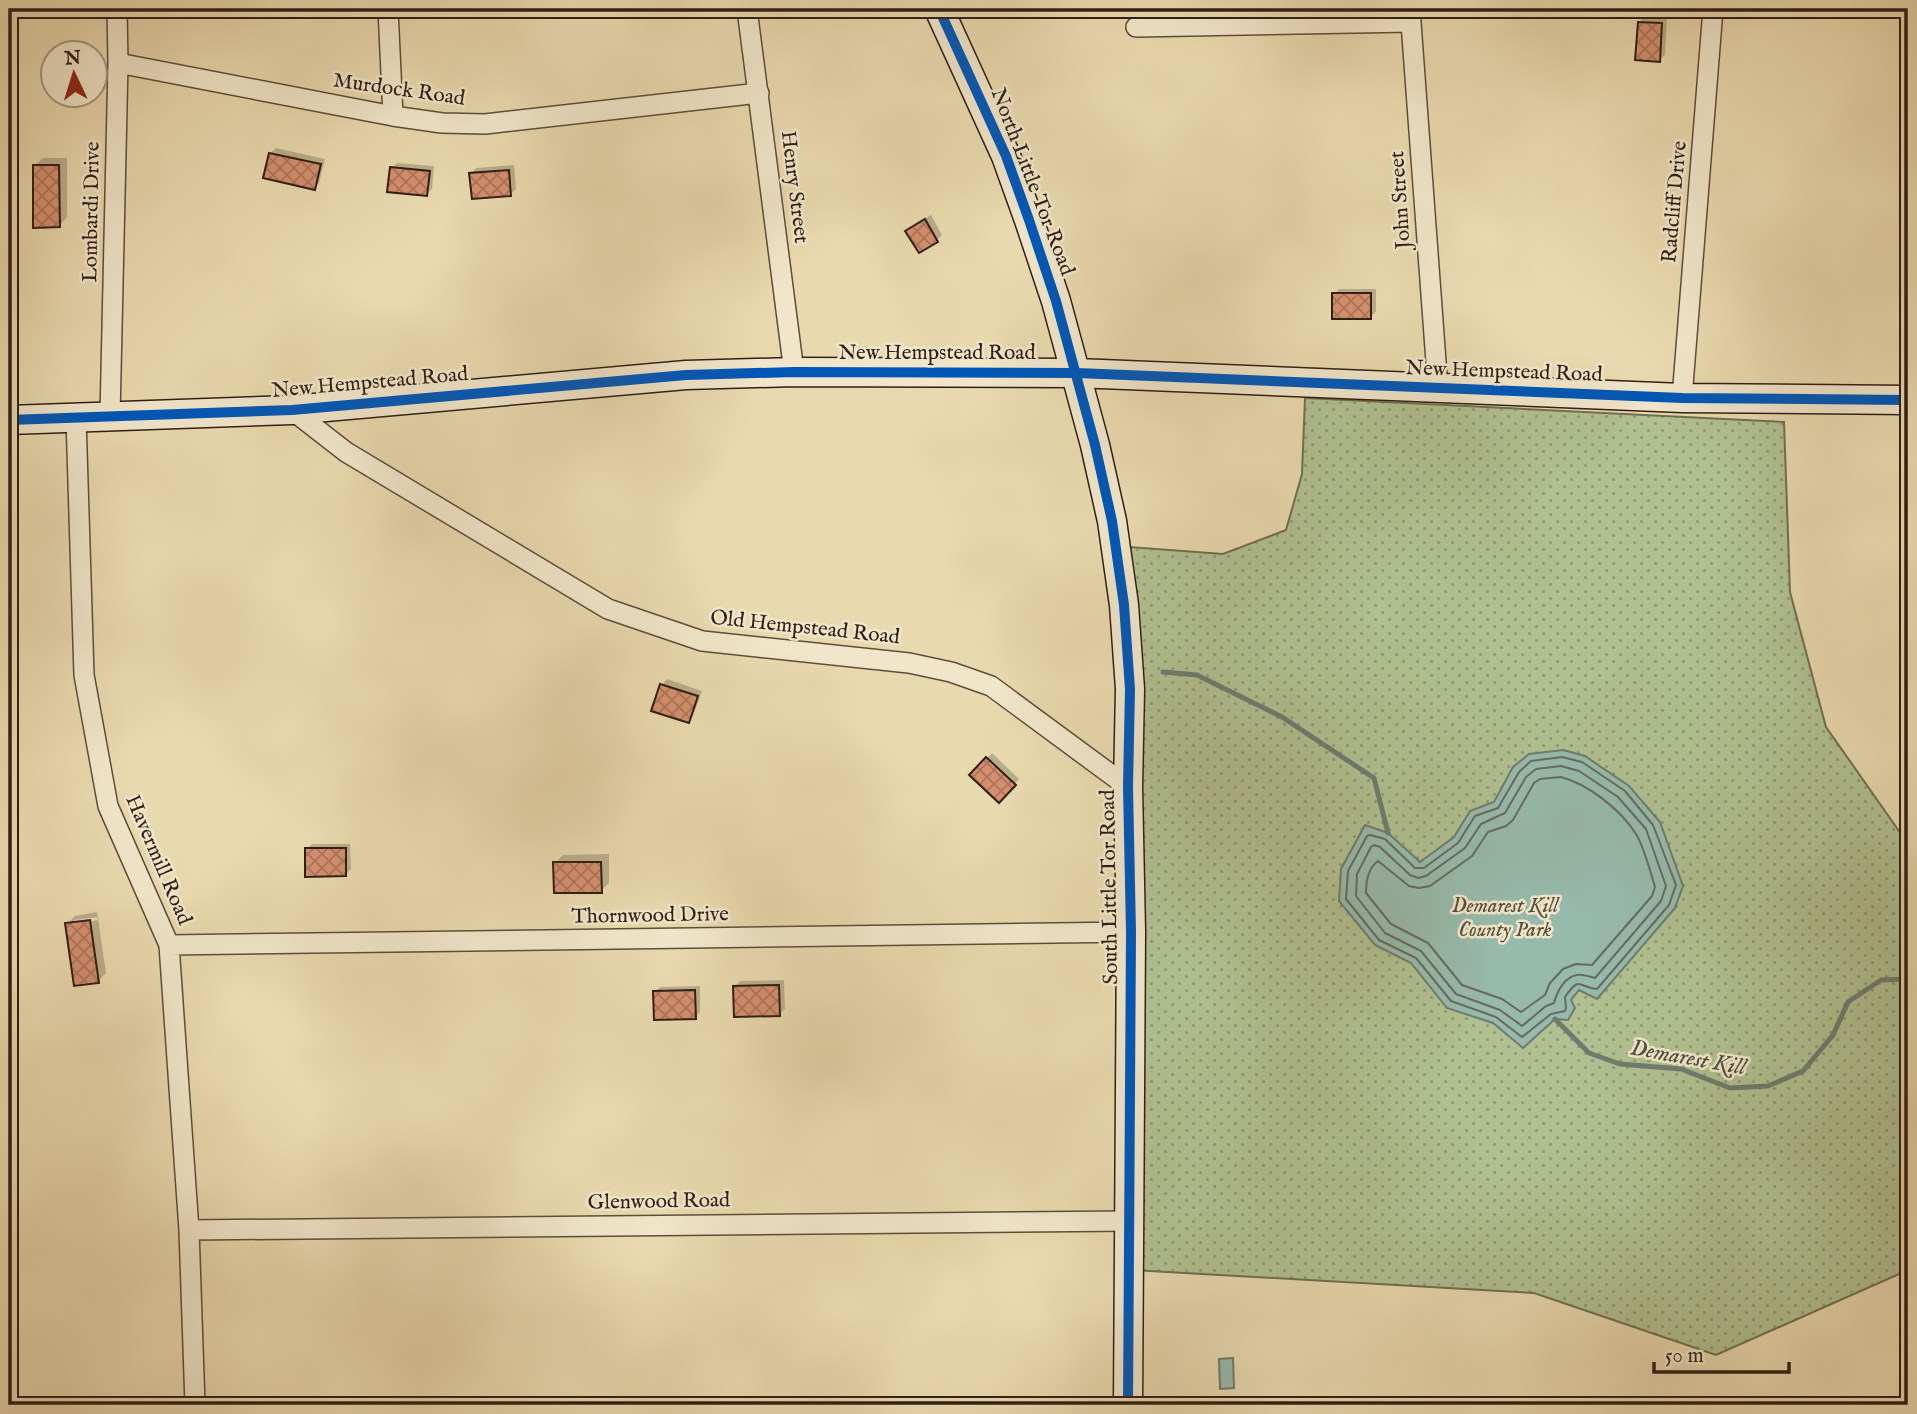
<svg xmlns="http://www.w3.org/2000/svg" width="1917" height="1414" font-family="'IM FELL English',serif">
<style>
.park{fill:url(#park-dots);stroke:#706f52;stroke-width:2}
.water{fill:#97baac;stroke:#6e7c6f;stroke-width:2}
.shadow{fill:#0003;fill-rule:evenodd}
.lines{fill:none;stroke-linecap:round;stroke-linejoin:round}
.shore{stroke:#646c60;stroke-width:2}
.stream{stroke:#6e7c6f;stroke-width:5}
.building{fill:url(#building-cross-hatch);stroke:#301e14;stroke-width:2}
.street-casing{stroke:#5e4d3a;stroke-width:22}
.secondary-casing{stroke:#301e14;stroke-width:31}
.street{stroke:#f1e6ca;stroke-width:19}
.secondary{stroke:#f1e6ca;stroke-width:28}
.cycleway-casing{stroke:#f1e6ca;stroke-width:15}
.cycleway{stroke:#0057b8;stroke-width:10}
.labels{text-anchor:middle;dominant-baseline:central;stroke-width:5;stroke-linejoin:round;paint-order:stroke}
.street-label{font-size:21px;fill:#301e14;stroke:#f1e6ca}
.park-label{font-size:21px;font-style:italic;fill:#564f39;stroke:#f1e6ca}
.water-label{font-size:23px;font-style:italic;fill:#4f4d42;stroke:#f1e6ca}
</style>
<defs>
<pattern id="park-dots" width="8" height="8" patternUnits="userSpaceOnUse" patternTransform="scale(1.75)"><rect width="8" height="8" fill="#b0c090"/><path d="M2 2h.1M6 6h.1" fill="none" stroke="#909b74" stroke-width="1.8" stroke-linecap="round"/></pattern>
<pattern id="building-cross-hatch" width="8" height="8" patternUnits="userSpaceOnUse" patternTransform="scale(1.75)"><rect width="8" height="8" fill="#d48f6e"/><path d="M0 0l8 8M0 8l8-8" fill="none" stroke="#ac7459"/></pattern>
</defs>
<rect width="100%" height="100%" fill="#e9d9ae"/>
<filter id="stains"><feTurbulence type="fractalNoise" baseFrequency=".00286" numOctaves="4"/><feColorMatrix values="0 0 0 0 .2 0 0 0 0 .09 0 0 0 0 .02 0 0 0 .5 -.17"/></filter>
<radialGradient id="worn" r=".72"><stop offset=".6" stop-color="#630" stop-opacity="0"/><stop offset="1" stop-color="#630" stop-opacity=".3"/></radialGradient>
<path class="park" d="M1305,398L1784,422L1790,592L1826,727L1906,841H1908V1270L1716,1355L1534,1293L1133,1270L1130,547L1223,554L1286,530L1302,474Z"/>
<path class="water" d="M1563,750L1585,756L1629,786L1660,822L1683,886L1675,908L1597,999L1579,990L1571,1000L1575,1008L1568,1020L1555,1019L1523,1048L1493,1023L1447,1008L1411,963L1375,945L1339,901L1341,869L1365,825L1388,833L1420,862L1454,837L1470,811L1494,802L1513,767L1529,754Z
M1233,1358L1234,1388L1220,1389L1219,1359Z"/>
<path class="shadow" d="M1644,17L1667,19L1665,55L1659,60L1639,22Z
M276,148L325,159L319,183L314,188L271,153Z
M43,158H67V217L59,226L34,166Z
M397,163L434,166L432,189L427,194L392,168Z
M514,165L516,189L511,194L471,174L476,168Z
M931,215L942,235L937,240L919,251L907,231L913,226Z
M1339,289H1376V312L1370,317L1334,294Z
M667,679L702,691L693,716L688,721L662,685Z
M992,753L1019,779L999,801L972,775Z
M312,844H350L351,869L345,875L307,849Z
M609,854V883L601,891L555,863L563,855Z
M97,912L106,973L98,981L67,924L75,916ZM98,917L99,920L74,924V920Z
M784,980L785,1009L779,1014L735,987L740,981Z
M700,986V1012L695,1017L655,992L660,987Z"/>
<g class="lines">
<path class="shore" d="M1562,757L1582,762L1625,791L1653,825L1676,885L1669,905L1597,989C1578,988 1581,974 1565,997L1566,1008L1565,1011L1551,1014L1522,1037L1496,1017L1451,1001L1416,958L1379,940L1346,899L1348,871L1367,836L1370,835L1385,839L1415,868H1424L1458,843L1475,816L1498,808L1519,772L1531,761Z
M1561,766L1579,771L1618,797L1646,829L1666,886L1661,901L1595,978C1590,977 1583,974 1577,975C1564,977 1557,992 1554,1003L1546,1006L1522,1026L1500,1010L1456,994L1421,951L1385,933L1356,896L1357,874L1371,847L1374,845L1380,847L1410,875L1418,878L1426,876L1465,848L1481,824L1505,813L1526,777L1536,769Z
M1561,777C1588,784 1621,810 1636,834C1643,845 1651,873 1655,887L1652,896L1592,965L1576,964L1563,969L1550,983L1545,995L1521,1012L1502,999L1462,985L1428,943L1391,924L1366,893C1366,881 1368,868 1378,861L1409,886L1419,888L1430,886L1472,856L1488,832L1506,826L1513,820L1534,783L1540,779Z"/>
<path class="stream" d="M1163,672L1197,675L1282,717L1374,778L1388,833
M1555,1019L1589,1053L1620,1064L1681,1069L1730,1088L1768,1086L1803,1071L1833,1035L1848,1002L1881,980L1908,979"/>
</g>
<path class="building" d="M1638,22L1662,23L1660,62L1635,60Z
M269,153L321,164L315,190L263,178Z
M33,165H59L60,227L33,228Z
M390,167L430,171L427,196L387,192Z
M509,170L511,196L472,199L469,173Z
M925,219L938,242L919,253L905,231Z
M1332,293H1371V319H1332Z
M660,684L698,696L689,723L651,711Z
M986,757L1016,785L999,803L969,775Z
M305,848H346V876L305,877Z
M553,862H601L602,893H554Z
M90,920L99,983L74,986L65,923Z
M779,985L780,1016L734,1017L733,986Z
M695,990L696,1019L654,1020L653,991Z"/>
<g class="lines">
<defs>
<path id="street" d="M388,9L393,116
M747,9L794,372
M1410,9L1438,389
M1136,27L1411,22
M118,63L393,116L442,123L485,124L759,93
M1682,398L1713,9
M292,410L346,452L608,609L702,641L909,663L951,672L991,686L1128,787
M110,416L118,63L117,9
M76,418L84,675L108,806L169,945L189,1230L195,1405
M169,945L1131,932
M189,1230L1129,1221"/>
<path id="secondary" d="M939,9L1006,156L1029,220L1056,301L1095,445L1112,521L1124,605L1130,689L1128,787L1131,932L1128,1405
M9,420L292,410L686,375L794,372L1077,373L1682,398L1908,400"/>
</defs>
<use href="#street" class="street-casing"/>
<use href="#secondary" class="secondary-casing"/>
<use href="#street" class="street"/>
<use href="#secondary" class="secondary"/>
<defs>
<path id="cycleway" d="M939,9L1006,156L1029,220L1056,301L1095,445L1112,521L1124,605L1130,689L1128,787L1131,932L1128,1405
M9,420L292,410L686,375L794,372L1077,373L1682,398L1908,400"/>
</defs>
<use href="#cycleway" class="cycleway-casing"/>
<use href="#cycleway" class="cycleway"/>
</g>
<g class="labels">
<g class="street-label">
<text transform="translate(399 90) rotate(8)">Murdock Road</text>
<text transform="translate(1032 182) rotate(69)">North Little Tor Road</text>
<text transform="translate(794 187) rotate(83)">Henry Street</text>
<text transform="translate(1401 200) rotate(-94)">John Street</text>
<text transform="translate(1675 202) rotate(-85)">Radcliff Drive</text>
<text transform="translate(92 212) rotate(-89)">Lombardi Drive</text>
<text x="937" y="353">New Hempstead Road</text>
<text transform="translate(1504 372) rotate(2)">New Hempstead Road</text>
<text transform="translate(370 383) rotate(-5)">New Hempstead Road</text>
<text transform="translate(805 628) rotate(6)">Old Hempstead Road</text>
<text transform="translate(158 860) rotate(67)">Havermill Road</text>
<text transform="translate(1110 887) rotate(-91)">South Little Tor Road</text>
<text transform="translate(650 916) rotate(-1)">Thornwood Drive</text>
<text transform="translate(659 1202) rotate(-1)">Glenwood Road</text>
</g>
<g class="park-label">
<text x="1505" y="906">Demarest Kill<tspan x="1505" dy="24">County Park</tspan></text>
</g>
<g class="water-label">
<text transform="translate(1688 1058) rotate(10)">Demarest Kill</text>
</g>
</g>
<rect width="1917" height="1414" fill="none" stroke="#e9d9ae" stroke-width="35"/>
<rect x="10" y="10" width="1896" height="1393" fill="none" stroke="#301e14" stroke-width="3.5"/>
<rect x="18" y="18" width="1882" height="1379" fill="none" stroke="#301e14" stroke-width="2"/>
<g transform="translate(74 74) rotate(356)"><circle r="33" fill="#f1e6ca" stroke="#a49681" stroke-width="2"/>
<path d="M0-5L12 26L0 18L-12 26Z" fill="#8f2418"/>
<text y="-10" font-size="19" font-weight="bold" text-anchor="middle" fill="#301e14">N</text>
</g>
<path d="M1654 1362v10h135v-10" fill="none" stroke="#301e14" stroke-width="3.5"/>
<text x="1665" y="1362" font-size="21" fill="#301e14" stroke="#f1e6ca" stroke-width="5" paint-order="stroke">50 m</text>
<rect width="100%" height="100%" filter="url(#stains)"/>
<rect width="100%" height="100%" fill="url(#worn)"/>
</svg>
